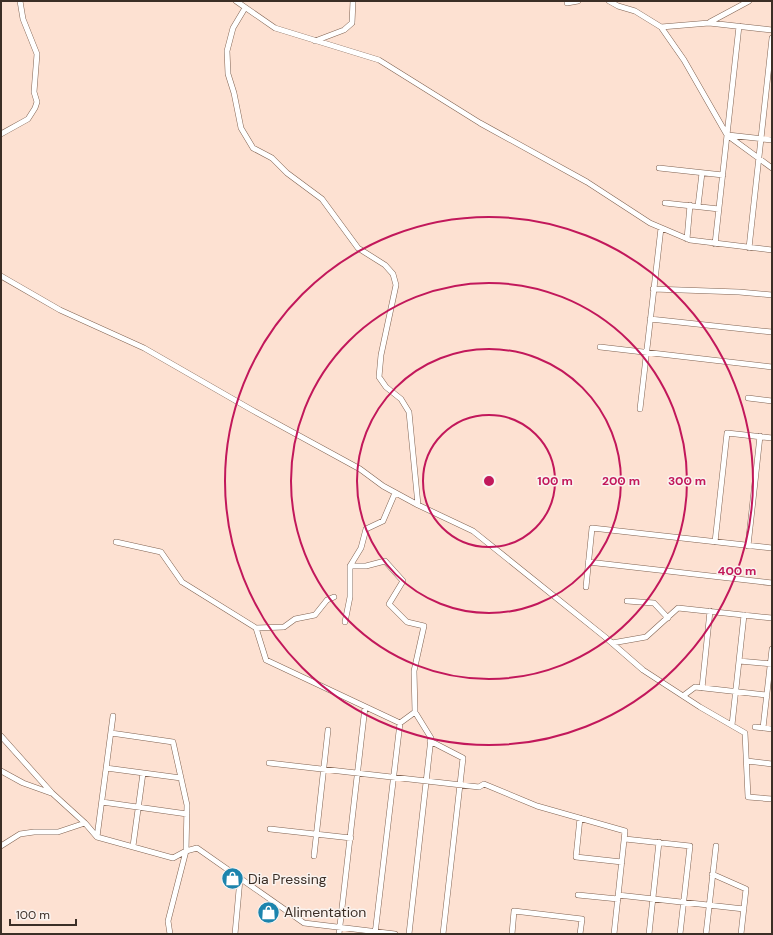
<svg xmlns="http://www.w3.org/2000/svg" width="773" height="935" font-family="'DM Sans',sans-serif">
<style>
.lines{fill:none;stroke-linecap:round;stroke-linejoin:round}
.minor-casing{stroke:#806352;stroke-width:6}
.minor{stroke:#fff;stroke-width:5}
.ring{fill:none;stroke:#c2185b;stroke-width:2}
.labels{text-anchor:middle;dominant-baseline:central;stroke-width:3;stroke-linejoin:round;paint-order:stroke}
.poi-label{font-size:14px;fill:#3b2e26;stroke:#faf3ef;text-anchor:start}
.centre{fill:#c2185b;stroke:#faf3ef;stroke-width:2}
.ring-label{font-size:12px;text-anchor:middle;font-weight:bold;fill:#c2185b;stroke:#faf3ef;stroke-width:3;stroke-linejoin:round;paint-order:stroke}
</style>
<rect width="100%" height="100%" fill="#fde1d2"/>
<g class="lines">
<defs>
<path id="minor" d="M236,1L275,28L379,60L480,123L587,182L650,223L690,240L772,250
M609,1L618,6L635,11L661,27L684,60L727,135L772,168
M567,3L578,1
M245,8L233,28L227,51L228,74L234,93L241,128L253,148L272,158L287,173L322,199L358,248L385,265L393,274L396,285L381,355L379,377L386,387L401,399L409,412L418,505
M710,22L749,1
M661,27L709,23L772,30
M315,41L344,30L352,23L353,1
M1,134L28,119L35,108L37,102L34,92L37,54L23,19L20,1
M728,135L772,140
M659,168L723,175
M665,203L719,209
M698,206L702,173
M687,239L690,205
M715,244L739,26
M749,248L772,38
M1,276L60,310L144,348L252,410L360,469L383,486L418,505L473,531L605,637L643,670L700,707L745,733L748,797L772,799
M653,289L739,292L772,295
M650,319L772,332
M600,347L772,367
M748,398L772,401
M640,409L661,228
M116,542L161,552L182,582L256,628L266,660L400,723L415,712L431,738L409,934
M715,542L727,433L772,438
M748,546L760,436
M588,562L772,583
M350,566H366L385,561L403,581L389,604L407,622L424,626L414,671L415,712
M586,587L592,528L772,548
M627,601L654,603L668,618
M345,622L350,597V566L361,548L366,529L383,521L395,493
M256,628L284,627L295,619L315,615L327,600L334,597
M612,643L646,637L678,608L772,618
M739,661L772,664
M702,688L710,611
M683,696L695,687L767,695
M732,725L744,615
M755,727L772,729
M763,728L772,649
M111,733L173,742L187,805L186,851L168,921L170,934
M1,736L52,793L85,823L97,837L173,858L186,851L197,848L304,923L395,934
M430,741L463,758L443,934
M747,761L772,764
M269,763L479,787L484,784L537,806L625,831L614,934
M106,768L181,778
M1,771L23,783L51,793
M102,802L187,814
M580,818L576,857L622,862
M270,829L351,838
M97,837L113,716
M625,839L690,846L680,934
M1,846L20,834L34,832H58L85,823
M133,846L143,773
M314,856L328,730
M712,874L746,889L741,934
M578,895L618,899
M618,895L744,909
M235,934L240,879
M339,934L365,707
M375,934L400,723
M512,934L514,911L582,919L580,934
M649,934L659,842
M706,934L716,846"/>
</defs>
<use href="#minor" class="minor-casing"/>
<use href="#minor" class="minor"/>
</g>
<g class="ring">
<circle cx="489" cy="481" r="66"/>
<circle cx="489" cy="481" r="132"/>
<circle cx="489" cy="481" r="198"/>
<circle cx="489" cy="481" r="264"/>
</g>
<defs>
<symbol id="shop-disc" viewBox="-11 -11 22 22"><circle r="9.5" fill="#1c84ad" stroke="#faf3ef"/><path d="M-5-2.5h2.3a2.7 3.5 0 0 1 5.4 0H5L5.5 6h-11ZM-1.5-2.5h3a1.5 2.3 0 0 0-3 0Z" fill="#fff"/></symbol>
</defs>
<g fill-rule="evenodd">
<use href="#shop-disc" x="220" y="866" width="25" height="25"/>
<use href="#shop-disc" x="256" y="900" width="25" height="25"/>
</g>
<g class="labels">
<g class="poi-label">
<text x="248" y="879">Dia Pressing</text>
<text x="284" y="912">Alimentation</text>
</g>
</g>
<circle cx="489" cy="481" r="6" class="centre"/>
<g class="ring-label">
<text x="555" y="485">100 m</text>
<text x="621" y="485">200 m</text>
<text x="687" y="485">300 m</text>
<text x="737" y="575">400 m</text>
</g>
<rect width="773" height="935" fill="none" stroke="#3b2e26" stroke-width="4"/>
<path d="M10 919v6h66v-6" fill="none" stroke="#3b2e26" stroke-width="2"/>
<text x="16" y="919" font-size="12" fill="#3b2e26" stroke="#faf3ef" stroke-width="3" paint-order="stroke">100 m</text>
</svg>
